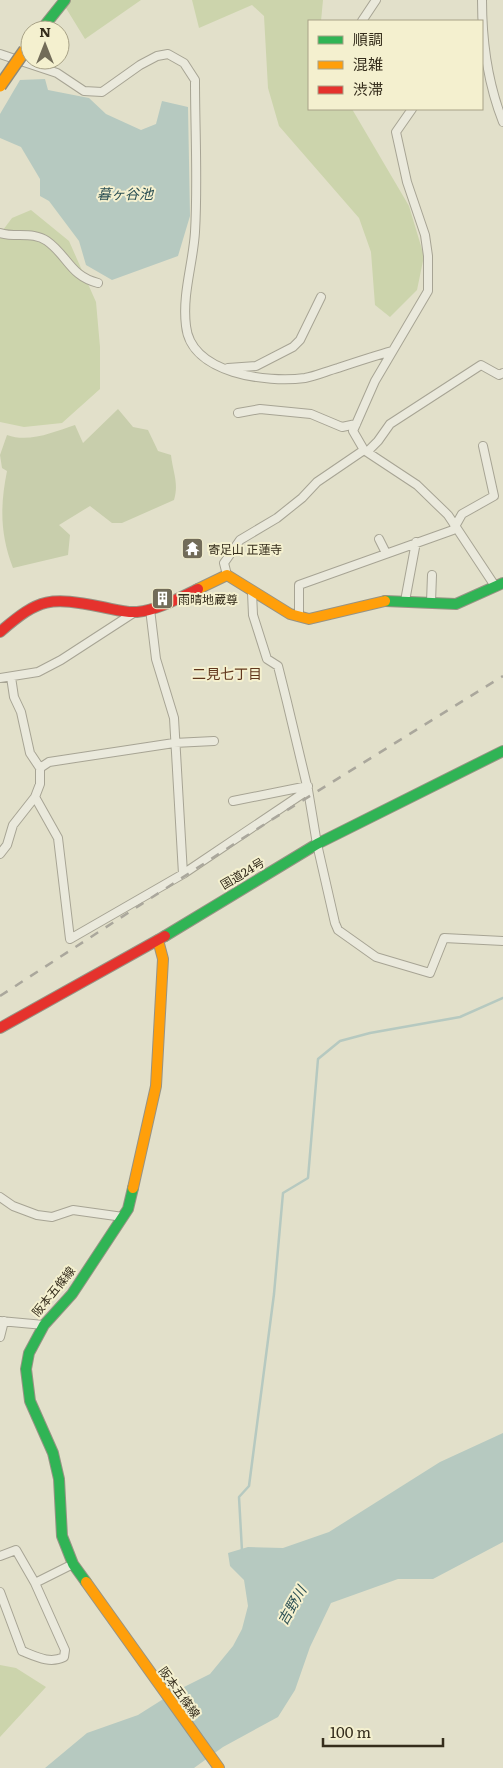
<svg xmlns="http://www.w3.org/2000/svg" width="503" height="1768" font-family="Literata,'Noto Sans JP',serif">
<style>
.green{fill:#ccd4ac}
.cemetery{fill:#c8ceac}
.water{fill:#b6c9c0}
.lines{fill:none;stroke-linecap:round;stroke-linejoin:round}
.stream{stroke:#b6c9c0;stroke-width:2.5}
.street-casing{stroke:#a7a494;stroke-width:10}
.fast-casing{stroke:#979384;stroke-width:12}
.slow-casing{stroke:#979384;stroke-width:12}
.jam-casing{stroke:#979384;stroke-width:12}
.street{stroke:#eae9dc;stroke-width:8}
.fast{stroke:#30b455;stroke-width:10}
.slow{stroke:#ff9f0a;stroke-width:10}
.jam{stroke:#e5322d;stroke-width:10}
.rail{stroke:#aaa79c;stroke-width:2.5;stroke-dasharray:9 9;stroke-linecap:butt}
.slow-bridge-casing{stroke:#8d897a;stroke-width:14;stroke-linecap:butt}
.slow-bridge{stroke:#ff9f0a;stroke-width:11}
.labels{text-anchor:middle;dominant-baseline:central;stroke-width:4;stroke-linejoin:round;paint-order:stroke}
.poi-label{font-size:12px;fill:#352d1c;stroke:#f4f0cf;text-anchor:start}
.street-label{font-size:12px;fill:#352d1c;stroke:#f4f0cf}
.water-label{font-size:14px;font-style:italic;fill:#2c5054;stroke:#f4f0cf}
.neighbourhood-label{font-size:14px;fill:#61371d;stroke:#f4f0cf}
</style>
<rect width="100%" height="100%" fill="#e2e0ca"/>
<path class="green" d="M61,0H141L85,39Z
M192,0H323L321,21H309V109H352L409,206L424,256L417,290L390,317L375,305L371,252L359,218L279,126L268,88L264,16L252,5L199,28Z
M31,210L69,241L96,302L100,347V389L62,423L24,427L0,422V234L12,218Z
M0,1665L16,1668L46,1687L0,1737Z"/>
<path class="cemetery" d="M118,409L133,427L148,430L158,451L171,455C173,473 179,483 174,500L122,523H112L90,506L59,525L70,535L68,555L13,568C0,534 0,506 7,471L2,468L0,455L7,435C29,443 54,432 75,425L83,443Z"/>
<path class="water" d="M45,79L48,90L89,98L106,114L141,130L156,124L162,101L188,107L190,216L178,256L112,280L86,265L79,241L49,201L40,196V179L21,147L0,138V114L20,80Z
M503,1433V1542L433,1579H398L331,1603L310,1647L295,1690L278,1717L223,1747L194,1768H45L87,1733L138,1715L176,1691L210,1674L233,1646L242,1629L248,1606L244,1580L230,1566L228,1553L248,1547L283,1548L329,1532L440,1462Z"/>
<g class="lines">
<path class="stream" d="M242,1551L239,1497L249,1486L274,1294L283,1193L308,1178L318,1059L340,1041L370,1033L460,1017L503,998"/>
<defs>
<path id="street" d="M482,0C482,41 488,84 503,122
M362,21L376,0
M0,54L57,73L84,91L102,92L140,65L157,56L168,54L184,63L195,80C195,131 198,182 195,232C193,264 182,294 186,326C191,374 267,383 305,378C316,376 327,371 338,368C356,362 374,356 392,351
M412,109L396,132L407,182L425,235L428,256V291L375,381L353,431L364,450L417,485L448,515L495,586
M0,233C15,238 33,231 47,241C68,256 70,276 98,283
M228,368L256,366L293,347L300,340L321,297
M238,413L260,409L311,414L342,427L356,424
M367,452L378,441L390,424L481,365L499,375L503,373
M379,539L386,553
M227,575L224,563L240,540L277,518L302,498L317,482L364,450
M252,592L253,615L267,659L278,666L287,702L308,790L317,844L335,923L338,930L376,957L430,973L444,938L503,941
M405,601L416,542
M431,602L432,575
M150,609L156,659L174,718L183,874
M299,617V585L453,530L462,514L494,496L483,446
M11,677L14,697L21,712L30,753L40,768V784L35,797L58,838L70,939L183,874L308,790
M0,678L38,672L61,660L135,612
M40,768L49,762L174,743L214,741
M233,801L308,786
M0,854L7,845L13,825L35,797
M0,1197L13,1206L37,1215L52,1217L73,1210L123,1217
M0,1321L44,1325
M0,1337L4,1321
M0,1556L16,1550L35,1583L65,1650L64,1657C50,1664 37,1657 22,1651L0,1592
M35,1583L73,1564"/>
<path id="fast" d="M41,30L65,0
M385,601L456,604L503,583
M165,936L317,844L503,751
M86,1582L73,1564L62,1536L59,1479L53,1453L30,1401L26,1369L29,1353L44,1325L72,1294L128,1209L133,1188"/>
<path id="slow" d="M198,589L227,575L290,614L309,619L385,601
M133,1188L156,1086L163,959L158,940
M86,1582L219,1768"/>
<path id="jam" d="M0,632C40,597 50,597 102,607C113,609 125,613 137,612C158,610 179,598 198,589
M0,1028L165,936"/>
</defs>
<use href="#street" class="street-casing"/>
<use href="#fast" class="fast-casing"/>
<use href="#slow" class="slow-casing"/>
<use href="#jam" class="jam-casing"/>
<use href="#street" class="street"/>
<use href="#fast" class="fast"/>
<use href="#slow" class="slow"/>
<use href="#jam" class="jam"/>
<path class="rail" d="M0,996L268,822L503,676"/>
<defs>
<path id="slow-bridge" d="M0,86L25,50"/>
</defs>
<use href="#slow-bridge" class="slow-bridge-casing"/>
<use href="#slow-bridge" class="slow-bridge"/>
</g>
<defs>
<symbol id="temple-square" viewBox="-11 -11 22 22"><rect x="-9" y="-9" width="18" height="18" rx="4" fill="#726c59" stroke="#f4f0cf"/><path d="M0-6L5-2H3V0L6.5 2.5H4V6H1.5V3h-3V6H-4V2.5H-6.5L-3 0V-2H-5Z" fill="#fff"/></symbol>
<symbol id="building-square" viewBox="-11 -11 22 22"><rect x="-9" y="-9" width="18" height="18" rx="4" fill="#726c59" stroke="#f4f0cf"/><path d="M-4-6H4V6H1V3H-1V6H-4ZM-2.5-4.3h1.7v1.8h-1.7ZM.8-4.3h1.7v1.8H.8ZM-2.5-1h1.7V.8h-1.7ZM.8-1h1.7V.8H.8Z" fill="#fff"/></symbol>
</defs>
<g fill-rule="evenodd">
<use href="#temple-square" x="180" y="536" width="25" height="25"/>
<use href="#building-square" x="150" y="586" width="25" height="25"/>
</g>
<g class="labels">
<g class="poi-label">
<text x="208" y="549">寄足山 正蓮寺</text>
<text x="178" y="599">雨晴地蔵尊</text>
</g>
<g class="street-label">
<text transform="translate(242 873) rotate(-31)">国道24号</text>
<text transform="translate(53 1291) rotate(-51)">阪本五條線</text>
<text transform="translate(180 1692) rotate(54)">阪本五條線</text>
</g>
<g class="water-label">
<text x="125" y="193">暮ヶ谷池</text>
<text transform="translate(291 1605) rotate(-60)">吉野川</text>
</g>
<g class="neighbourhood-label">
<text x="227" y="673">二見七丁目</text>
</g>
</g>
<rect x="308" y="20" width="175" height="90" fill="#f4f0cf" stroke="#a8a287"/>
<rect x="318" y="36" width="25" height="8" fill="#30b455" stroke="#a8a287"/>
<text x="353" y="45" font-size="15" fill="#352d1c">順調</text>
<rect x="318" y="61" width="25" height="8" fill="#ff9f0a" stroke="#a8a287"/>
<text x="353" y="70" font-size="15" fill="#352d1c">混雑</text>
<rect x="318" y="86" width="25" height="8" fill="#e5322d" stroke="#a8a287"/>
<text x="353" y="95" font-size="15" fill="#352d1c">渋滞</text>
<g transform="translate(45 45)"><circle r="24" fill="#f4f0cf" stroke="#a8a287"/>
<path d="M0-4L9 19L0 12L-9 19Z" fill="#726c59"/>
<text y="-8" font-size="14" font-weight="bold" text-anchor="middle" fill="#352d1c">N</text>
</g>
<path d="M323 1738v8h120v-8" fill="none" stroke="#352d1c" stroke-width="2.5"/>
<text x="330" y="1738" font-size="15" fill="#352d1c" stroke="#f4f0cf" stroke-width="4" paint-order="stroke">100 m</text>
</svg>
